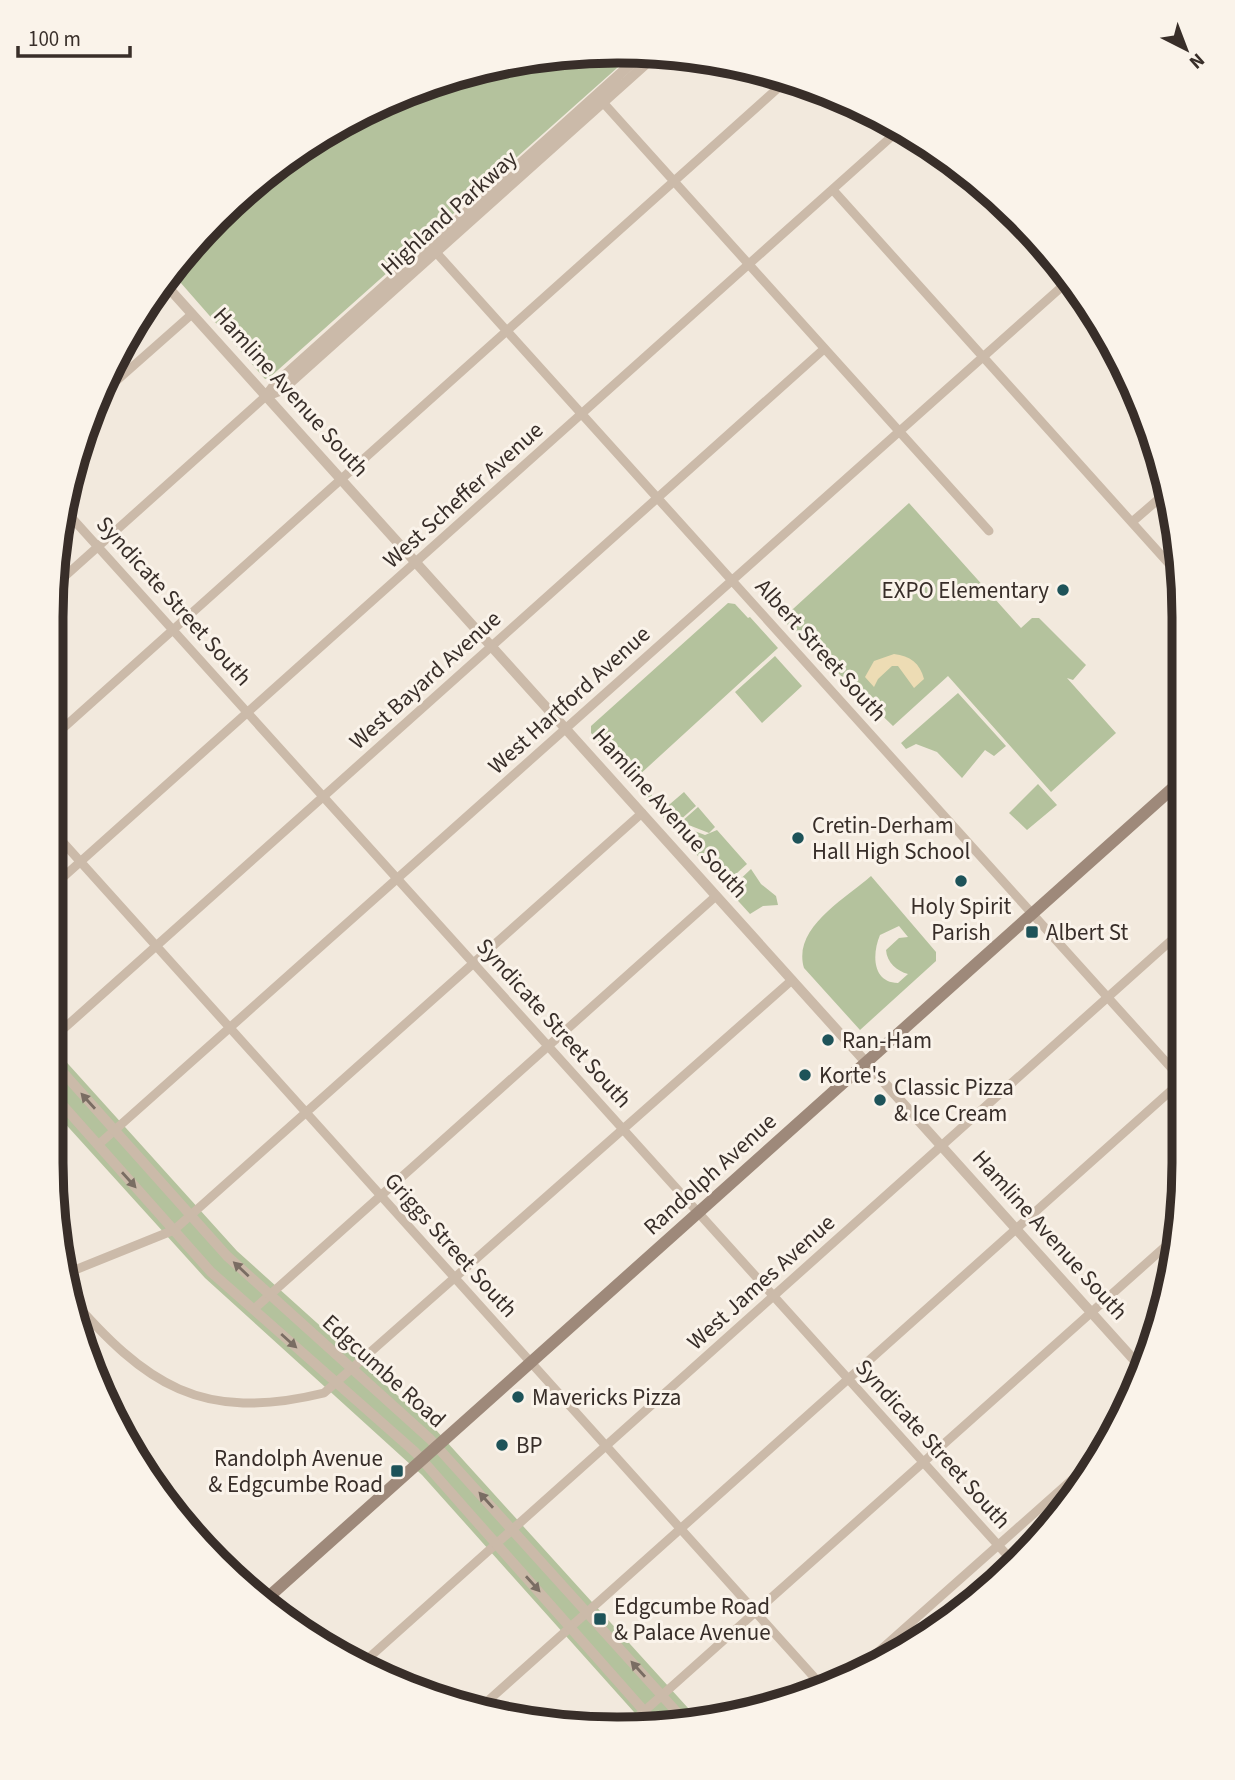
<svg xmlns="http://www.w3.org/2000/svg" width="1235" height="1780" font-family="'Source Sans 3',sans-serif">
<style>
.green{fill:#b4c29d;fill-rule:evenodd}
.sand{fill:#eddcb4}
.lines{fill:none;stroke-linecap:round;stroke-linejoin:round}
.minor{stroke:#cbbaa9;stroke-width:9}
.tertiary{stroke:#cbbaa9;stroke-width:10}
.secondary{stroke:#9e897a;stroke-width:12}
.oneway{fill:#7a6d63}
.poi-dot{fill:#1e5359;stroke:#faf3ea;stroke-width:2.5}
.labels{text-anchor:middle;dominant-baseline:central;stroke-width:6;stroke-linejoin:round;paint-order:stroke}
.street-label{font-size:23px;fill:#382e29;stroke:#faf3ea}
.poi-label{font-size:23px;fill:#382e29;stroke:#faf3ea;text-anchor:start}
.rim{fill:none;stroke:#382e29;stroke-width:9}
</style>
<rect width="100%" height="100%" fill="#f2e9dd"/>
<path class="green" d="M618,51L635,52L269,378L265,379L173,274L217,216L303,146L401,94L507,62Z
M909,503L1021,628L1032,618H1039L1086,665L1073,680L1067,678L1116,733L1051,792L948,676L893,726L782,619Z
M728,603L735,604L748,618L750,617L778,648L638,776L652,795L649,802L602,749L604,747L591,733V726Z
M775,656L802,686L762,723L735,692Z
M958,693L1006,746L994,756L985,750L962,778L937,752L916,744L906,749L901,743Z
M1038,784L1057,805L1027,830L1009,813Z
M684,792L696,806L679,821L664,818L655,809L665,800L670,804Z
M698,807L715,827L709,833L681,822Z
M678,825L705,835L717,830L747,864L727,882H722L673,829Z
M751,869L761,884L776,896L778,905L763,906L750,914L730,892L732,887Z
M871,876L936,952V961L860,1030L804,968C792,928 845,899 871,876ZM899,926L908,937L899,938L886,950C887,963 897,971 908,974L898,983C872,982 872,954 880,935Z
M51,1045L237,1251L436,1430L698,1719L642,1721L422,1475L205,1278L51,1108Z"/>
<path class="sand" d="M894,654C910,656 920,663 924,679L914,688L898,666H892L878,679L874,687L865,677L874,661Z"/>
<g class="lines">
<path class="minor" d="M599,98L989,531
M976,182L1061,276
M833,190L1180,576
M433,249L1184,1082
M106,390L192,314
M62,507L1016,1565
M1132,522L1168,491
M54,586L266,396
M51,739L787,80
M51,829L822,1686
M51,888L900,129
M51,1040L824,349
M98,1145L1066,283
M65,1274L174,1230L642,813
M68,1295C146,1385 201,1423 324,1393L792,980
M254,1309L716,896
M363,1663L1184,929
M851,1676L1102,1453
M481,1707L1184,1079
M632,1722L1177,1236"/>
<path class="tertiary" d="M165,284L1144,1371
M266,396L282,390L656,55
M266,396L275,384L643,53
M51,1059L227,1256L430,1439L684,1720
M51,1092L211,1272L415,1452L653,1721"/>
<path class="secondary" d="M264,1601L1184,778"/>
</g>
<defs><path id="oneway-solid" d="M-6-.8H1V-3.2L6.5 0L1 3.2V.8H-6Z" transform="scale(1.75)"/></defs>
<g class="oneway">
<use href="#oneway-solid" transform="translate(88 1101) rotate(-132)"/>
<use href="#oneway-solid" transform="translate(129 1180) rotate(48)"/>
<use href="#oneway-solid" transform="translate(241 1269) rotate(-137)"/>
<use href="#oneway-solid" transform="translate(289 1341) rotate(42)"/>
<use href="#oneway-solid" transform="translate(486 1500) rotate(-132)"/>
<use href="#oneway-solid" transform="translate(533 1584) rotate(48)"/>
<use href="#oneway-solid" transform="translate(638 1669) rotate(-132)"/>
</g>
<g class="poi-dot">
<circle cx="1063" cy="590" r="7"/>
<circle cx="798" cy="838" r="7"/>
<circle cx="961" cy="881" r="7"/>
<rect x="1025" y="925" width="14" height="14" rx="3.5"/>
<circle cx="828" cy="1040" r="7"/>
<circle cx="805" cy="1075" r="7"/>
<circle cx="880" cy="1100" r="7"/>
<circle cx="518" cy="1397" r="7"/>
<circle cx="502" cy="1445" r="7"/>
<rect x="390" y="1464" width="14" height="14" rx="3.5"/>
<rect x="593" y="1612" width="14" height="14" rx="3.5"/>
</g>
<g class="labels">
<g class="street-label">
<text transform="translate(449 213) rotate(-42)">Highland Parkway</text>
<text transform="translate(291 392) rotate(48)">Hamline Avenue South</text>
<text transform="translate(463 495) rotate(-42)">West Scheffer Avenue</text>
<text transform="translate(174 601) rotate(48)">Syndicate Street South</text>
<text transform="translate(821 650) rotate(48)">Albert Street South</text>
<text transform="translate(425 680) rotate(-42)">West Bayard Avenue</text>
<text transform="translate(569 700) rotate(-42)">West Hartford Avenue</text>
<text transform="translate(670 813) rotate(48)">Hamline Avenue South</text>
<text transform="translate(554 1023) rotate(48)">Syndicate Street South</text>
<text transform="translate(710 1174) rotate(-42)">Randolph Avenue</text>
<text transform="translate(1050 1235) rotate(48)">Hamline Avenue South</text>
<text transform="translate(451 1245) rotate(48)">Griggs Street South</text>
<text transform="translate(761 1282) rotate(-42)">West James Avenue</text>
<text transform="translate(384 1371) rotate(42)">Edgcumbe Road</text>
<text transform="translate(933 1444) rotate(48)">Syndicate Street South</text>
</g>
<g class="poi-label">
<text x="1049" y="590" text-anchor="end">EXPO Elementary</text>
<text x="812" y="825">Cretin-Derham<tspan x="812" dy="26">Hall High School</tspan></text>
<text x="961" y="906" text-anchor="middle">Holy Spirit<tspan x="961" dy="26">Parish</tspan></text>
<text x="1046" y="932">Albert St</text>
<text x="842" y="1040">Ran-Ham</text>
<text x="819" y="1075">Korte's</text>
<text x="894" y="1087">Classic Pizza<tspan x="894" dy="26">&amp; Ice Cream</tspan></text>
<text x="532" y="1397">Mavericks Pizza</text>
<text x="516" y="1445">BP</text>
<text x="383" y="1458" text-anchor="end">Randolph Avenue<tspan x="383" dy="26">&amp; Edgcumbe Road</tspan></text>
<text x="614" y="1606">Edgcumbe Road<tspan x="614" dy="26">&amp; Palace Avenue</tspan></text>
</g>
</g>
<path d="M0 0H1235V1780H0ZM617 63H618A554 554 0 0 1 1172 617V1163A554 554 0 0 1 618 1717H617A554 554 0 0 1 63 1163V617A554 554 0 0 1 617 63Z" fill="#faf3ea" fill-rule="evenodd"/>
<path class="rim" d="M617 63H618A554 554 0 0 1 1172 617V1163A554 554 0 0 1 618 1717H617A554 554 0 0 1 63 1163V617A554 554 0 0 1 617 63Z"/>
<g transform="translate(1186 49) rotate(138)" stroke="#faf3ea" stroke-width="5" paint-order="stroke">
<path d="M0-5L12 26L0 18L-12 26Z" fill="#382e29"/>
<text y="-10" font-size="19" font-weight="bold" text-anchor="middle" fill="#382e29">N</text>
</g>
<path d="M18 46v10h112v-10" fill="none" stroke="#382e29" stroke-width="3.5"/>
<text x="28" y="46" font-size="21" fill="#382e29" stroke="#faf3ea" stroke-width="5" paint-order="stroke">100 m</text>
</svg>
